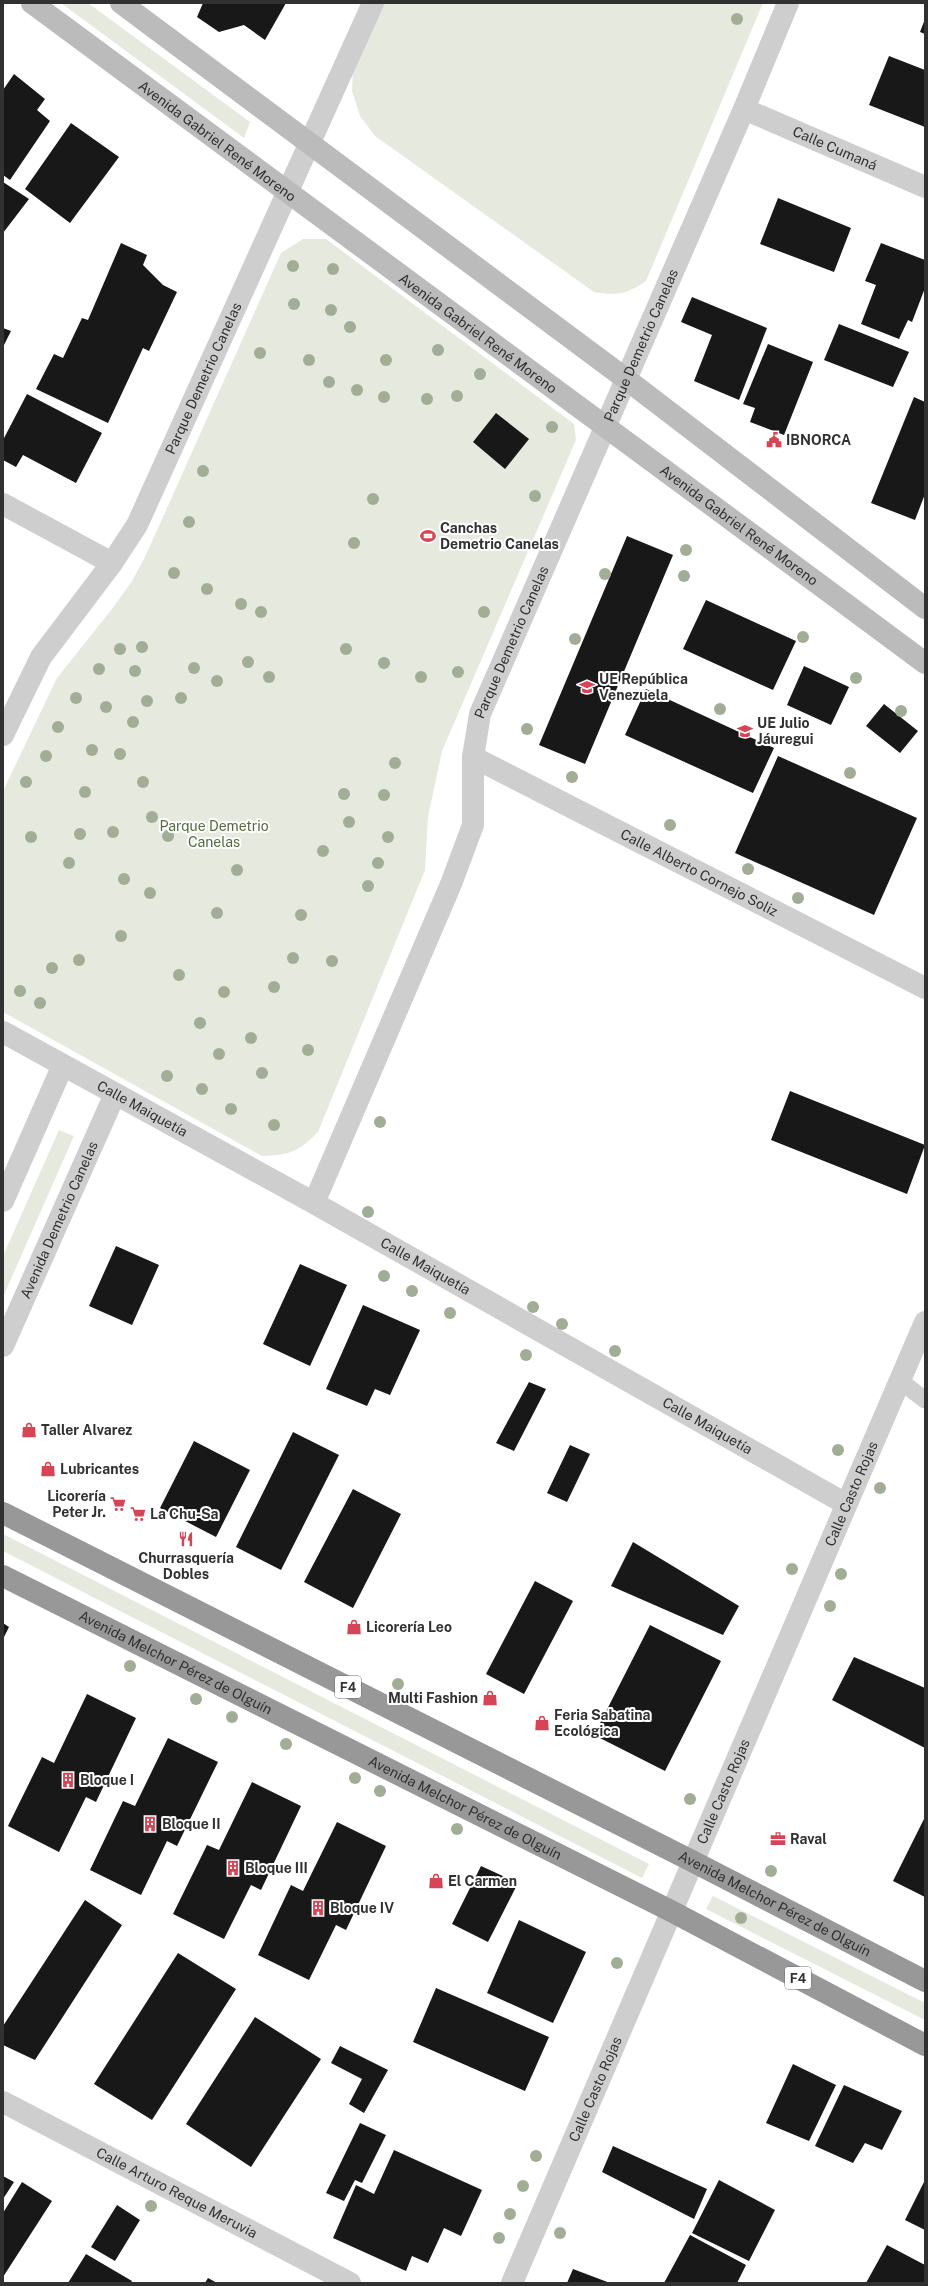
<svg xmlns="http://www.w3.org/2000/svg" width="928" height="2286" font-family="'Public Sans',sans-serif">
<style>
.green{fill:#e5e9de}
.building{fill:#181818}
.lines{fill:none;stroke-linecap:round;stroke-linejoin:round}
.lane{stroke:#cecece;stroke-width:17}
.street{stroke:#cecece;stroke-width:22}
.secondary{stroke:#bbb;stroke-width:22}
.highway{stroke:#989898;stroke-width:22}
.tree{fill:#a2ad96}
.labels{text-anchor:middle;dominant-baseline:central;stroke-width:4;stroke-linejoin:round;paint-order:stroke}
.shield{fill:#fff;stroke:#6f6f6f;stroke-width:1}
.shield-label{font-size:13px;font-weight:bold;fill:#313131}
.street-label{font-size:14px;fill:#313131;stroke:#fff}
.poi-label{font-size:14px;font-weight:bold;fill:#313131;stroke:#fff;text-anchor:start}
.park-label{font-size:14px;fill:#566a41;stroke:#fff}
</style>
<rect width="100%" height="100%" fill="#fff"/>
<path class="green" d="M61,3H88L250,122L244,138Z
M384,3H763L646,281C627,294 618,296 594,292L375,136L360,116L352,91L353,70Z
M303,239H326L574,424L576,440L442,751L428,817L425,870L318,1132C298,1152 290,1155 262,1156L3,1012V791L57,678L112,609L132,581L146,555L281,253Z
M59,1130L74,1136L3,1297V1256Z
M3,1534L649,1864L642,1878L3,1551Z
M713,1896L925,2003V2020L706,1909Z"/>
<path class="building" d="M203,3H286L265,40L244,25L219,32L197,17Z
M925,19V34L920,32Z
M889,56L925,70V127L869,105Z
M14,74L45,99L37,110L50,121L10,180L3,175V90Z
M71,123L119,157L70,223L25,189Z
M3,182L29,199L3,233Z
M778,198L851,228L834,272L760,244Z
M121,243L147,255L143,265L163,285L177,292L149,351L143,348L108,423L36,389L54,354L63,358L82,318L88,320Z
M881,243L925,260V288L912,322L908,320L899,339L861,324L876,285L865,281Z
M692,297L767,328L739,400L694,381L712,335L681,322Z
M839,324L909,352L893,387L824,360Z
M3,328L11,331L3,347Z
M768,344L813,362L784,435L750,422L755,408L743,404Z
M27,394L102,433L76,483L23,455L16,467L3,460V440Z
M914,397L925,402V494L915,520L871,503Z
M496,413L529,439L505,469L473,442Z
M627,536L673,555L585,764L539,745Z
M706,600L796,641L773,690L683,649Z
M804,666L849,687L831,725L787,705Z
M646,689L774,748L753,793L625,735Z
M884,704L918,731L900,753L866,726Z
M778,756L917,818L874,915L735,853Z
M790,1091L925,1145L907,1194L771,1140Z
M116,1246L159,1265L132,1325L89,1306Z
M300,1264L347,1285L310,1366L263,1344Z
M363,1305L420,1330L390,1395L375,1389L367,1406L326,1389Z
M529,1382L546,1389L514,1451L496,1443Z
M293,1432L339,1455L281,1570L236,1547Z
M194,1441L250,1470L216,1537L160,1508Z
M570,1445L590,1454L567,1502L547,1493Z
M353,1489L401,1514L353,1608L304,1582Z
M633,1542L739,1606L723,1635L611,1586Z
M535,1581L573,1601L524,1694L486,1674Z
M3,1623L9,1627L3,1639Z
M650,1625L721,1661L665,1771L594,1735Z
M854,1657L925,1688V1748L832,1700Z
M87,1694L136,1718L96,1802L86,1797L59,1852L8,1826L42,1757L54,1763Z
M168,1738L218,1762L177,1846L167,1841L141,1895L90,1870L123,1801L135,1806Z
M252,1782L301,1806L261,1890L251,1885L224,1939L173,1914L207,1845L219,1850Z
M925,1817V1897L893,1881Z
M337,1822L386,1846L346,1930L336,1925L309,1980L258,1955L291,1885L303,1891Z
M481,1866L518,1883L488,1942L452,1924Z
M85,1900L122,1925L35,2060L3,2045V2026Z
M519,1920L586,1952L553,2023L487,1993Z
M178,1953L236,1989L152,2120L94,2084Z
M436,1988L549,2037L525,2091L413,2042Z
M255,2017L321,2059L251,2167L186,2124Z
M340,2046L388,2070L364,2113L349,2104L362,2079L331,2063Z
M793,2064L836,2085L809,2141L766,2123Z
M844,2085L902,2111L882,2150L865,2143L853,2163L815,2146Z
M360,2123L386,2135L362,2183L355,2180L344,2201L326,2193Z
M613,2146L707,2189L694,2219L602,2172Z
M394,2150L482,2190L461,2236L444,2228L428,2263L412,2256L406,2271L333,2238L356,2185L374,2194Z
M3,2176L14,2182L3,2199Z
M719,2180L775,2210L749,2261L692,2233Z
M925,2180V2230L905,2220Z
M22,2182L52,2201L3,2277V2213Z
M117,2205L140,2220L115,2261L91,2247Z
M690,2235L746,2265L737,2283H664Z
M887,2245L925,2265V2283H866Z
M86,2254L132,2281L131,2283H68Z
M573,2269L610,2283H567Z
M208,2278L217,2283H205Z"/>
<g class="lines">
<path class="lane" d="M899,1380L925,1400"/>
<g class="street">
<path id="s1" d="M744,109L925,187"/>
<path d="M3,504L112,563"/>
<path id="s2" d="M3,735L41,657L112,563L137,525L373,3"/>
<path id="s3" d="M473,757L925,988"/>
<path id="s4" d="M3,1032L314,1203L846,1504"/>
<path d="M3,1201L63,1065"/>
<path id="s5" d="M314,1203L451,884L473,825V757L480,714L744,109L788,3"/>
<path id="s6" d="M3,1346L115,1094"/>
<path id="s7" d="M3,2102L350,2283"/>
<path id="s8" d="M512,2283L925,1322"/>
</g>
<g class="secondary">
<path id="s9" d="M32,3C328,225 628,442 925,663"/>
<path d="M121,3L626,379L925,608"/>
</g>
<g class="highway">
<path id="s10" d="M3,1513L692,1861L925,1981"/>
<path id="s11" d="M3,1576L671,1911L925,2045"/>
</g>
</g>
<g class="tree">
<circle cx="737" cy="19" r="6"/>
<circle cx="293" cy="266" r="6"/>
<circle cx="333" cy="269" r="6"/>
<circle cx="294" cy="304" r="6"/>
<circle cx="331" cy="310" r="6"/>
<circle cx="350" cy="327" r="6"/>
<circle cx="438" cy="350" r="6"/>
<circle cx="260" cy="353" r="6"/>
<circle cx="309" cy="360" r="6"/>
<circle cx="386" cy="360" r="6"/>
<circle cx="480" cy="374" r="6"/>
<circle cx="329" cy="382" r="6"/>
<circle cx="357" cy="390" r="6"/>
<circle cx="457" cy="396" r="6"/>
<circle cx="384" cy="397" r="6"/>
<circle cx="427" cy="399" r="6"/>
<circle cx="552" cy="427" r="6"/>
<circle cx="203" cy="471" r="6"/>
<circle cx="535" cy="496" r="6"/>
<circle cx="373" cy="499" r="6"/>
<circle cx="189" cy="522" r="6"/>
<circle cx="354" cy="543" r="6"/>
<circle cx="686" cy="550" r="6"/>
<circle cx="174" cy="573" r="6"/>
<circle cx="605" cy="574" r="6"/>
<circle cx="684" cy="576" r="6"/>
<circle cx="207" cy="589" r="6"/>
<circle cx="241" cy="604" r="6"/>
<circle cx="261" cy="612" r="6"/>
<circle cx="484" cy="612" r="6"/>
<circle cx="803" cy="637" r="6"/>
<circle cx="575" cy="639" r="6"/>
<circle cx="142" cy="647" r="6"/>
<circle cx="120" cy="649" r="6"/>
<circle cx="346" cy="649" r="6"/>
<circle cx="248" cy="662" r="6"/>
<circle cx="384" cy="663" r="6"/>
<circle cx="194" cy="668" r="6"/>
<circle cx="99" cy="669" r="6"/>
<circle cx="135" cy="671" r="6"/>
<circle cx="458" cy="672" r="6"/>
<circle cx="269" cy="677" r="6"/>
<circle cx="421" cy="677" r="6"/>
<circle cx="856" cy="678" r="6"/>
<circle cx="217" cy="681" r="6"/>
<circle cx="76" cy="698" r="6"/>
<circle cx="181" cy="698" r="6"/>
<circle cx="147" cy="701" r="6"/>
<circle cx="106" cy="707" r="6"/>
<circle cx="720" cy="709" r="6"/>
<circle cx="901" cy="711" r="6"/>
<circle cx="133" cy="722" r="6"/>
<circle cx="58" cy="727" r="6"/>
<circle cx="527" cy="729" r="6"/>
<circle cx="92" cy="750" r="6"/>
<circle cx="120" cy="754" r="6"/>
<circle cx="46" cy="756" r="6"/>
<circle cx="395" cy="763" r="6"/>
<circle cx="850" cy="773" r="6"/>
<circle cx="572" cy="777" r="6"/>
<circle cx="26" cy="782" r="6"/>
<circle cx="143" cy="782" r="6"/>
<circle cx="85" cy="792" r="6"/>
<circle cx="344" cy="794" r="6"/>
<circle cx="384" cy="795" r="6"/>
<circle cx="152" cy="817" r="6"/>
<circle cx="349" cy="822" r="6"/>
<circle cx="670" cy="825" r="6"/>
<circle cx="113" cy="832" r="6"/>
<circle cx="80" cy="834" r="6"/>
<circle cx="168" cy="836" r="6"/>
<circle cx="31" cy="837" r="6"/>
<circle cx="388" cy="837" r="6"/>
<circle cx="323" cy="851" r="6"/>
<circle cx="69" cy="863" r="6"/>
<circle cx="378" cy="863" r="6"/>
<circle cx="748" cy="869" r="6"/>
<circle cx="237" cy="870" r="6"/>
<circle cx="124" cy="879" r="6"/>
<circle cx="368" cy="886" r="6"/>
<circle cx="150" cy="893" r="6"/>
<circle cx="798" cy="898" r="6"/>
<circle cx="217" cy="913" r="6"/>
<circle cx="301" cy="915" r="6"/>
<circle cx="121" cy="936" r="6"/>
<circle cx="293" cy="958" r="6"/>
<circle cx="79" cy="960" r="6"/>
<circle cx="332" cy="961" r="6"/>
<circle cx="52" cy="968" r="6"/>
<circle cx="179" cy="975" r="6"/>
<circle cx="274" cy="987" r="6"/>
<circle cx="20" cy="991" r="6"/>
<circle cx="224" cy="992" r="6"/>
<circle cx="40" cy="1003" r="6"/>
<circle cx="200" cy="1023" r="6"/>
<circle cx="251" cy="1038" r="6"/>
<circle cx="308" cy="1050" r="6"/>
<circle cx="219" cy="1054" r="6"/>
<circle cx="262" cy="1073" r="6"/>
<circle cx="167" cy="1076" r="6"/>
<circle cx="202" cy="1089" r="6"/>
<circle cx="231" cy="1109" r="6"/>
<circle cx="380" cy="1122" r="6"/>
<circle cx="274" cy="1125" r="6"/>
<circle cx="368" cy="1212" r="6"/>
<circle cx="384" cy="1276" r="6"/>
<circle cx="412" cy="1291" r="6"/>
<circle cx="533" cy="1307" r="6"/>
<circle cx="450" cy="1313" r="6"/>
<circle cx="562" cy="1324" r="6"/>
<circle cx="615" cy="1351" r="6"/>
<circle cx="526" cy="1355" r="6"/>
<circle cx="838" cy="1450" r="6"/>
<circle cx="880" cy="1488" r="6"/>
<circle cx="792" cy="1569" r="6"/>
<circle cx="841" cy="1574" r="6"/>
<circle cx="830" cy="1606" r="6"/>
<circle cx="130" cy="1666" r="6"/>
<circle cx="398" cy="1684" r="6"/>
<circle cx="196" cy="1699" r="6"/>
<circle cx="232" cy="1717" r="6"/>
<circle cx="286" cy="1744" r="6"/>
<circle cx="355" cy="1778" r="6"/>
<circle cx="380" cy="1791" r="6"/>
<circle cx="690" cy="1799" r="6"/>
<circle cx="457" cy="1829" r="6"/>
<circle cx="771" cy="1871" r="6"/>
<circle cx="741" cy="1918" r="6"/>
<circle cx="617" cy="1963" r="6"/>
<circle cx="536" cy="2156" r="6"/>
<circle cx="523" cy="2186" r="6"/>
<circle cx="151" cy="2206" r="6"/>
<circle cx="510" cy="2214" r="6"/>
<circle cx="560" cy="2233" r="6"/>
<circle cx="499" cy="2238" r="6"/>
</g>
<defs>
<symbol id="civic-bare" viewBox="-9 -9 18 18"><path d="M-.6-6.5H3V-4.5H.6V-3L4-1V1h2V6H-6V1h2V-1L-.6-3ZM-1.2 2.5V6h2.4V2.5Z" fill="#d74456" stroke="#fff" stroke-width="2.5" paint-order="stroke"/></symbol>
<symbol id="stadium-bare" viewBox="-9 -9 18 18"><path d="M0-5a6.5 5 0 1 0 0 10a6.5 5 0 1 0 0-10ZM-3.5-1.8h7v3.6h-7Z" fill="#d74456" stroke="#fff" stroke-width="2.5" paint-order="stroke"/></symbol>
<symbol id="school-bare" viewBox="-9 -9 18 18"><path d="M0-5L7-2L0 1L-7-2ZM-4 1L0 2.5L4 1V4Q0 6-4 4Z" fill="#d74456" stroke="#fff" stroke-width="2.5" paint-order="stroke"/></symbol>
<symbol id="shop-bare" viewBox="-9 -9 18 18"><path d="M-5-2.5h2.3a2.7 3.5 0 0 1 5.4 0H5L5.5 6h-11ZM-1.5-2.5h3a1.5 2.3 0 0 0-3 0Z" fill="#d74456" stroke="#fff" stroke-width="2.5" paint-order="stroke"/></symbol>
<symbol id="supermarket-bare" viewBox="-9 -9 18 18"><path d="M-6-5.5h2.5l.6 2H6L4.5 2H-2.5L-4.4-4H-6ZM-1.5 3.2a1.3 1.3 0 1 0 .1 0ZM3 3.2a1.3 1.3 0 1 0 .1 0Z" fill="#d74456" stroke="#fff" stroke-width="2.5" paint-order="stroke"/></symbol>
<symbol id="restaurant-bare" viewBox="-9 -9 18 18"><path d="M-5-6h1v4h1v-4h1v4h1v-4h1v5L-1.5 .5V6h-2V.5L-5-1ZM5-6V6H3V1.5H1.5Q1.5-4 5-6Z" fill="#d74456" stroke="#fff" stroke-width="2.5" paint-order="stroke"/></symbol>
<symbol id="building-bare" viewBox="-9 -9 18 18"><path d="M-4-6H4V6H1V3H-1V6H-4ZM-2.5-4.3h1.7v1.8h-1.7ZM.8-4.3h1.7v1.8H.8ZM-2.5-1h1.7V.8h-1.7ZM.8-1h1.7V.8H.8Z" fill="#d74456" stroke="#fff" stroke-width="2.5" paint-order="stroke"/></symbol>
<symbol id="office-bare" viewBox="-9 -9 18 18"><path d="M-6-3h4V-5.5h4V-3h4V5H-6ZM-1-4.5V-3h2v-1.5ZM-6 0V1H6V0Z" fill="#d74456" stroke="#fff" stroke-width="2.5" paint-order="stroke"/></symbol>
</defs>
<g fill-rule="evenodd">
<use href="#civic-bare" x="763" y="429" width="22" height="22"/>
<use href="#stadium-bare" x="417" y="525" width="22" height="22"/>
<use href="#school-bare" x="576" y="676" width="22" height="22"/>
<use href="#school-bare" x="734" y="720" width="22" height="22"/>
<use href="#shop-bare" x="18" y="1419" width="22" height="22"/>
<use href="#shop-bare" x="37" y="1458" width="22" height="22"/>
<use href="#supermarket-bare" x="107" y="1493" width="22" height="22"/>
<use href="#supermarket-bare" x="127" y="1503" width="22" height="22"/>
<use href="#restaurant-bare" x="175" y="1528" width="22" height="22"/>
<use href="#shop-bare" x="343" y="1616" width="22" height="22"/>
<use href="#shop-bare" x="479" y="1687" width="22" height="22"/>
<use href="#shop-bare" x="531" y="1712" width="22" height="22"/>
<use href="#building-bare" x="57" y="1769" width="22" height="22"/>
<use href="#building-bare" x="139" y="1813" width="22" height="22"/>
<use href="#office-bare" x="767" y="1828" width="22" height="22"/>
<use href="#building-bare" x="222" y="1857" width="22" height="22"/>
<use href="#shop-bare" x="425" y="1870" width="22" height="22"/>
<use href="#building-bare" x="307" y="1897" width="22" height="22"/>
</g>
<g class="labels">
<g class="shield">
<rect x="335" y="1676" width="26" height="22" rx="3"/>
<rect x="785" y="1967" width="26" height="22" rx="3"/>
</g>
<g class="shield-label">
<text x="348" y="1687">F4</text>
<text x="798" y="1978">F4</text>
</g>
<g class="street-label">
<text stroke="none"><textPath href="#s9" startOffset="231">Avenida Gabriel René Moreno</textPath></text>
<text stroke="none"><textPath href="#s1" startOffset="99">Calle Cumaná</textPath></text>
<text stroke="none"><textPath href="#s9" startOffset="555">Avenida Gabriel René Moreno</textPath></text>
<text stroke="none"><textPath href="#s5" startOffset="924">Parque Demetrio Canelas</textPath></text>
<text stroke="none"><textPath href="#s2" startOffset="411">Parque Demetrio Canelas</textPath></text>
<text stroke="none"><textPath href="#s9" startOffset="879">Avenida Gabriel René Moreno</textPath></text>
<text stroke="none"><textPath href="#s5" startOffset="600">Parque Demetrio Canelas</textPath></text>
<text stroke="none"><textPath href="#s3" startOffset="254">Calle Alberto Cornejo Soliz</textPath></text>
<text stroke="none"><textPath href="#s4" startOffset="159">Calle Maiquetía</textPath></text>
<text stroke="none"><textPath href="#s6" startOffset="138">Avenida Demetrio Canelas</textPath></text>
<text stroke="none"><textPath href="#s4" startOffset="483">Calle Maiquetía</textPath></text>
<text stroke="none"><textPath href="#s4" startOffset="807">Calle Maiquetía</textPath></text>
<text stroke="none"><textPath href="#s8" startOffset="859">Calle Casto Rojas</textPath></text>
<text stroke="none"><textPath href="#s11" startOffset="193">Avenida Melchor Pérez de Olguín</textPath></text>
<text stroke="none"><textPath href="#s8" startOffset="535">Calle Casto Rojas</textPath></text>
<text stroke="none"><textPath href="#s11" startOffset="517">Avenida Melchor Pérez de Olguín</textPath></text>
<text stroke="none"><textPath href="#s10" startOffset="865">Avenida Melchor Pérez de Olguín</textPath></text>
<text stroke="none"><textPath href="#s8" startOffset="211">Calle Casto Rojas</textPath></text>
<text stroke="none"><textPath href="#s7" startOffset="196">Calle Arturo Reque Meruvia</textPath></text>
</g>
<g class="poi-label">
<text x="786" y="440">IBNORCA</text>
<text x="440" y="528">Canchas<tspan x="440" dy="16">Demetrio Canelas</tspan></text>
<text x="599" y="679">UE República<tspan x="599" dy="16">Venezuela</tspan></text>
<text x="757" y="723">UE Julio<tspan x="757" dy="16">Jáuregui</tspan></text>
<text x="41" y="1430">Taller Alvarez</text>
<text x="60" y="1469">Lubricantes</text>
<text x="106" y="1496" text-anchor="end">Licorería<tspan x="106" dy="16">Peter Jr.</tspan></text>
<text x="150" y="1514">La Chu-Sa</text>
<text x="186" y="1558" text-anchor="middle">Churrasquería<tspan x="186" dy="16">Dobles</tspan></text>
<text x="366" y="1627">Licorería Leo</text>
<text x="478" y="1698" text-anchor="end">Multi Fashion</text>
<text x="554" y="1715">Feria Sabatina<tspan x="554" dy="16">Ecológica</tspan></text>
<text x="80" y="1780">Bloque I</text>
<text x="162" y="1824">Bloque II</text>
<text x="790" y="1839">Raval</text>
<text x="245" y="1868">Bloque III</text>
<text x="448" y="1881">El Carmen</text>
<text x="330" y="1908">Bloque IV</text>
</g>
<g class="park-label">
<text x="214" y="826">Parque Demetrio<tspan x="214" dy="16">Canelas</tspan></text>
</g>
</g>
<rect width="928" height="2286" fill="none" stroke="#313131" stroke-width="8"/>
</svg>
